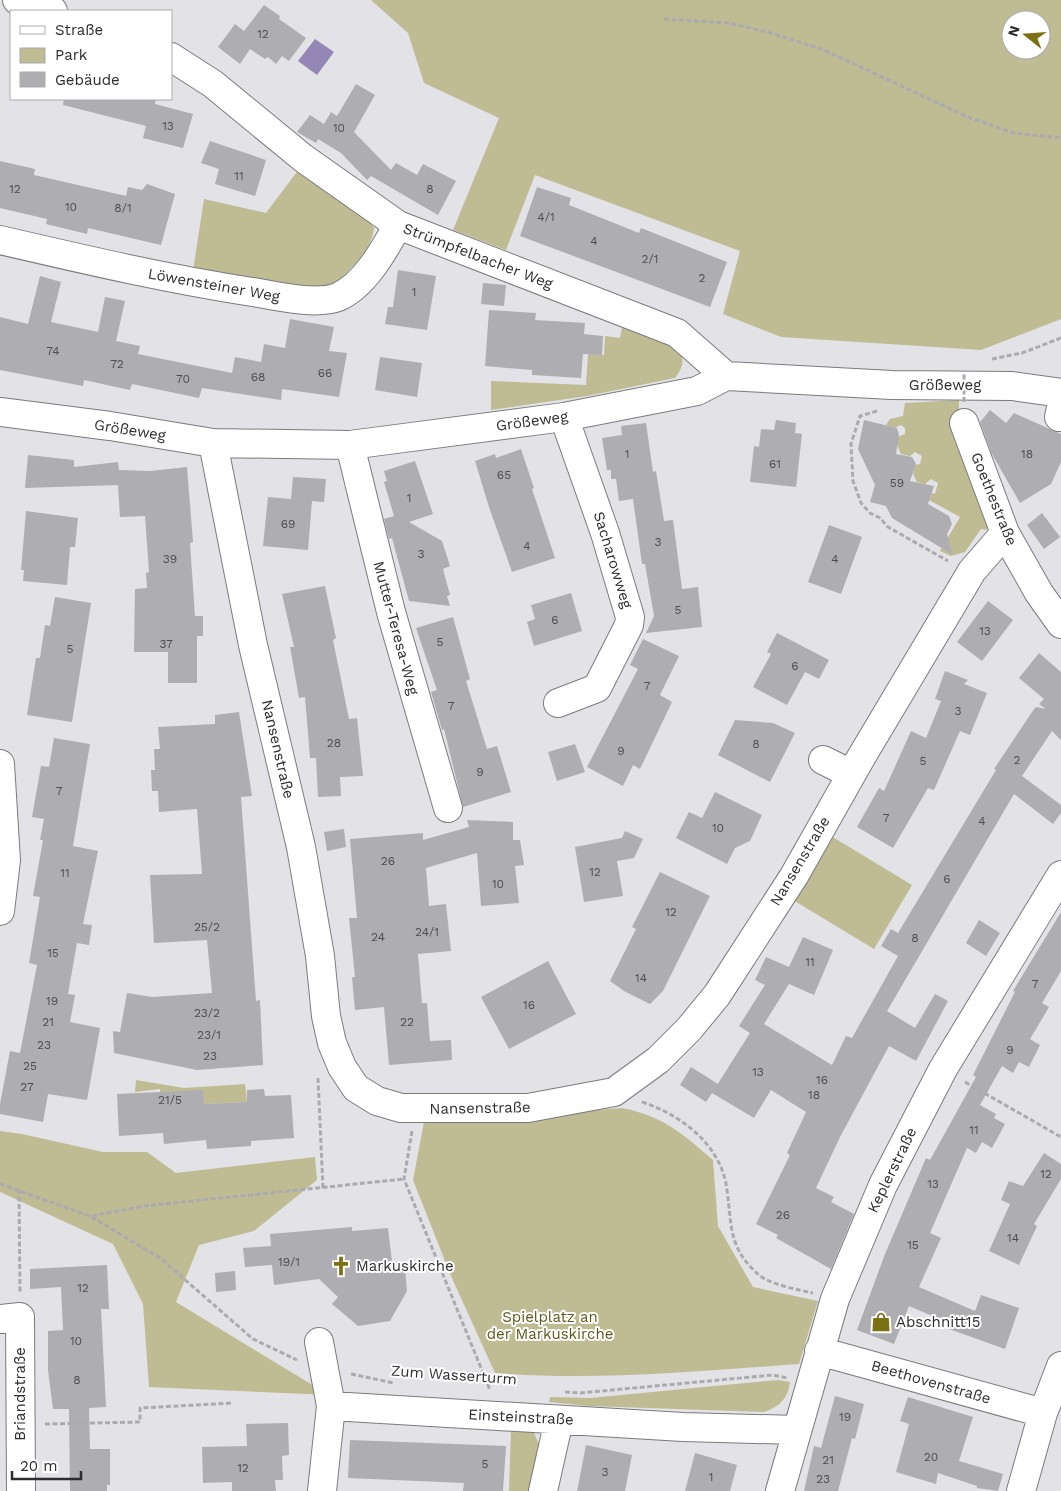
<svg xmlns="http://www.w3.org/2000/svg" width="1061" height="1491" font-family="'Work Sans',sans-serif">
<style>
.green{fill:#bfbb93;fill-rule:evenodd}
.water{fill:#9487b6}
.building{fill:#aeadb2}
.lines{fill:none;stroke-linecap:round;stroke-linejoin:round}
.minor-casing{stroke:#7b7a7e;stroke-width:30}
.path{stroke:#ababaf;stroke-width:3;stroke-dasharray:5 2.5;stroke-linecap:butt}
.minor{stroke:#fff;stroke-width:28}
.path-bridge{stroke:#ababaf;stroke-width:3;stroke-dasharray:5 2.5;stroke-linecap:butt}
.labels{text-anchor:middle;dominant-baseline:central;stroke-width:4;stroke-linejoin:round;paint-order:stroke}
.number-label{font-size:12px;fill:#4d4d50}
.street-label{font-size:15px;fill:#2d2d2f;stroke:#fff}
.poi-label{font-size:15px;fill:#2d2d2f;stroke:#fff;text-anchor:start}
.park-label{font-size:15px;fill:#5f581c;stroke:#fff}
</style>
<rect width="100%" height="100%" fill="#e3e2e7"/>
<path class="green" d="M371,0H1061V319L981,350L781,337L723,314L740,251L535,175L506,250L453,230L499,118L424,83L408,33ZM1011,20H1041V50H1011Z
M299,169L368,220L374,228C371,252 349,270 333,286L303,288L193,271L204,199L266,213Z
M623,322C645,330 703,344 675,378L587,396L491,410V381L586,385L588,354L604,355L605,336L620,338Z
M959,400V422L990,526L986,530L981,529L965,552L951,556L940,551L960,517L929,500L932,493L935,494L938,483L931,479L925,484L917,482L913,474L915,465L920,464L922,456L915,452L910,456L901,454L897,445L898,437L905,434V428L901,425L894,428L886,425L890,419L903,416L905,403Z
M831,836L912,885L874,949L793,900Z
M136,1080L184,1088L245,1084L247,1102L204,1104L203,1096L161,1101L160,1089L135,1092Z
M622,1108C663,1116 683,1134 713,1160L718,1226L753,1287L818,1301L799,1364C697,1371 597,1381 495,1373L451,1276L413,1180L424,1122Z
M0,1131L22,1134L103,1152H147L176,1173L315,1157L317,1180L254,1231L199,1245L176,1302L329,1395L149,1387L143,1304L113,1244L0,1192Z
M778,1380L790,1382C788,1399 779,1407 764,1412L589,1406L549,1402L550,1397L590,1398Z
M511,1429L533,1431L542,1451L533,1491H509Z"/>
<path class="water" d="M315,39L334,52L317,75L298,61Z"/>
<path class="building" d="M264,5L280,16L279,19L306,38L289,61L282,56L276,64L268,57L265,59L250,49L240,64L218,47L235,24L244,31Z
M356,84L375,95L354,132L391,170L396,163L417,175L423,164L456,181L438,215L371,176L367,180L341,153L318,139L316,143L297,132L310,115L324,124L331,112L337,116Z
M64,99H156L155,104L193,114L183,148L143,138L146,126L63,105Z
M210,141L266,160L255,196L215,184L219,169L201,163Z
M0,161L35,169L34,175L126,196L128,187L142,190L147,184L175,194L161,245L88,228L87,234L46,224L47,219L0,208Z
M537,187L571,198L569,205L639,233L641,228L727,262L710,307L520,236Z
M398,270L436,276L427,330L385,324L388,307H393Z
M40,276L61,282L51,322L98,332L105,297L125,301L116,341L140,346L138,354L232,373L235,357L261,362L264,344L285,348L290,319L334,327L329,351L347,353L339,397L282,389L281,400L202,388L199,398L132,384L130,390L84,380L83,386L0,370V317L28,324Z
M483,283L506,285L504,306L481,304Z
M489,310L536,313L535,320L585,323L584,334L603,336L602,355L583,354L581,378L532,375V370L485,366Z
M380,357L422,363L417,397L375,390Z
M990,410L1006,423L1014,413L1061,434V462L1051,484L1020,503L992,454L980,422Z
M776,420L796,423L795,433L802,434L796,487L750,482L754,446L759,447L761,429L774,430Z
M864,420L897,428L899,435L896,454L912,457L916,464L910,481L934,486L928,504L949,516L952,524L947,534L953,555L892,518L886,506L870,502L875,485L858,449Z
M646,423L653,472L656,471L664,521L673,520L682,589L698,587L702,627L646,633L654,616L645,564H642L633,499L619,501L616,479H611V470H607L602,438L622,435L621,426Z
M521,449L534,488L532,489L555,558L512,572L489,507L475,461L495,454L496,458Z
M28,455L74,460V467L118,462L119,470L150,471L187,467L193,542L190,543L195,616H203V636H197V683H168V652H134L135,589L147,588L146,573L149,572L145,516L120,517L118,485L25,488Z
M415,461L433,514L409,522L442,541L450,566L443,569L450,595L447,596L450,606L409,601L392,538L389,539L384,519L394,516L384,482L387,481L384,471Z
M293,477L326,479L324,502L312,501L308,550L263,546L268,497L291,499Z
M26,511L78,518L75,547H70L67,585L23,581L24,570H21Z
M1042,513L1060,537L1044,549L1027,525Z
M829,525L862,537L841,594L808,582Z
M325,586L336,638L333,640L349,719L357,718L363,776L340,777L341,796L318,797L316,758H310L305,697L299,698L290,647H294L282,594Z
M571,593L582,631L534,646L527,622L535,619L531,605Z
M55,597L91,603L72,722L27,715L36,658H40L45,625L50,626Z
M988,601L1013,620L982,661L957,642Z
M453,617L470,679L466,681L487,749L497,746L511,792L463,807L444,729L442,730L431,692L437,690L416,628Z
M777,633L829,660L819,679L805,672L787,705L753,687L771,654L767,652Z
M643,639L679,656L660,695L672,702L640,769L633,765L623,786L587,767L638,669L630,665Z
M1039,653L1061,672V740L1052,731L1022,776L1061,805V813L1053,824L1014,794L887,1011L915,1028L935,994L948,1001L916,1061L889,1046L840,1137L816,1188L834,1197L831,1202L854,1214L831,1269L776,1238L778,1235L756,1224L790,1155L787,1153L806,1112L771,1090L754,1118L712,1093L750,1033L739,1026L765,985L755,980L766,957L789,967L803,937L833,950L814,995L789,984L764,1024L832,1065L846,1036L852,1038L898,956L881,946L891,929L898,933L996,770L994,769L1032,712L1036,707L1046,709L1039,704L1044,699L1019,678Z
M945,671L968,680L964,684L987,693L970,735L960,731L934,790L928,788L893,848L857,827L879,788L884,791L911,731L926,738L941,701L935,699Z
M239,712L252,796L241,797L256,1001L260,1000L263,1065L197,1070L114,1053L113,1031L120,1032L127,993L152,997L212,993L207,940L154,943L150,875L202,874L197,809L159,812L158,791H152L151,770H155L154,749H160L158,727L215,724V715Z
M735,720L773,723L795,733L770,782L718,755Z
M54,738L90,744L73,846L98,851L83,924L92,925L89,945L77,943L68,994L75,995L70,1022L100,1028L87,1100L48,1094L43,1122L0,1114V1104L10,1051L20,1053L37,965L29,963L40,897L33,896L43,840H40L44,819L32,817L41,766L49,767Z
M575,744L585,772L557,781L548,752Z
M715,792L762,815L750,841L735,848L727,864L676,838L689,812L702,818Z
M467,820L513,822V840H520L524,865L515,866L519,903L481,906L477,853L426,868L429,906L446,904L451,951L418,954L422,1003H427L430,1041L451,1040L452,1060L389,1065L384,1007L355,1010L352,977H355L349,918H357L350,839L423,833V840L469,827Z
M344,829L346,847L327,851L324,832Z
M625,831L643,839L634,858L617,861L623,896L584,902L575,847L622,838Z
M660,872L710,896L663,991L650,1004L624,991L610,981L636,929L632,927Z
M1061,912V971L1042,1003L1049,1007L1030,1039L1040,1045L1029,1067L1019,1062L1013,1073L1002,1066L980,1105L996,1114L994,1118L1005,1124L992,1148L982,1142L976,1153L967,1148L930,1233L941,1238L919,1287L975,1311L981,1295L1019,1308L1005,1349L949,1329L951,1324L909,1306L894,1344L857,1330L885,1254L926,1158L930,1160L976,1077L973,1075L1015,992L1013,991Z
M979,920L1000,933L986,956L966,943Z
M548,961L576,1014L509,1049L481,997Z
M691,1067L718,1084L706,1102L680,1085Z
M264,1089L265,1096L291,1095L294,1138L251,1141V1146L207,1149L206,1140L164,1144L163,1133L119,1136L117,1094L203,1090L204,1104L247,1102V1090Z
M1044,1153L1061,1164V1179L1034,1224L1037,1226L1019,1265L989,1251L1010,1204L1001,1200L1009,1181L1023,1186Z
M352,1227V1231L388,1228L392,1262L401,1261V1266L405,1269L407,1291L390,1321L358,1326L332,1304L338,1297L319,1279L274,1285L272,1265L245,1267L243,1248L271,1246L270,1234Z
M107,1265L109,1309H101L106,1407L89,1408L90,1449H110V1485H107V1491H70L69,1409H53L48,1370V1331L63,1330L61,1287L30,1289V1269Z
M235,1271L236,1290L216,1292L215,1273Z
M835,1396L864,1404L855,1439L852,1438L838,1491H804L814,1446L821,1448Z
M908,1397L973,1417L959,1461L1003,1474L998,1491L977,1488V1486L938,1473L936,1484L896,1472L909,1424L900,1421Z
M288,1423L289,1455L282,1456L283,1480H275L276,1491H232V1482L203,1483L202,1447L247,1446L246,1424Z
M350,1440L506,1446L503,1491H463L464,1483L348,1478Z
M586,1445L632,1455L625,1491H577Z
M695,1453L737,1465L730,1491H685Z"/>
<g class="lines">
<defs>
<path id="minor" d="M17,0L53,11
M171,57L213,84L303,158L398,225L677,333L726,376
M0,240C86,260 172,280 259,293C281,297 317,305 338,297C365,285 384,250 398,225
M0,412L110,426L213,443L350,445L564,417L697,391L726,376L892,385L1012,386L1061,393
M1059,417L1061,408
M964,423L1005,533L1039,593L1061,624
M213,443L253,645L301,847L320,956L326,1016L332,1043L342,1067L356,1088L377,1101L401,1108H528L614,1092L658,1060L689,1029L717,995L794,876L859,761L972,571L1005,533
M350,445L391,612L448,808
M558,703L597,688L629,625L630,617L605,533L564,417
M823,760L851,774
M0,764L6,860L0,911
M0,1319L20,1317L21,1491
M319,1342L331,1406L322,1491
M819,1351L1043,1413
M331,1406L683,1427L797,1430
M543,1491L559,1420
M780,1491L835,1299L883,1185L943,1069L1061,875
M1021,1491L1043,1413L1061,1366"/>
</defs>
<use href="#minor" class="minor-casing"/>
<path class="path" d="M664,19L729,23L771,33L824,50L970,118L1014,133L1061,138
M992,359L1022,353L1061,338
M877,411L860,416L851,444L853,481L861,503L870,513L880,518L888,527L948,561
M318,1078L323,1188
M965,1082L1061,1137
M642,1102C682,1115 722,1146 727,1190C732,1226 728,1248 759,1275C769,1284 799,1290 813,1293
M412,1131L404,1179L490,1390
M0,1184L90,1216L160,1258L253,1339L297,1360
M19,1189L20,1294
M92,1216L144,1206L404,1179
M351,1374L394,1383
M565,1392L580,1393L773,1375L787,1378
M45,1424L140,1422V1408L233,1403"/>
<use href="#minor" class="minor"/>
<path class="path-bridge" d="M964,402V374"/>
</g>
<defs>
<symbol id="church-bare" viewBox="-9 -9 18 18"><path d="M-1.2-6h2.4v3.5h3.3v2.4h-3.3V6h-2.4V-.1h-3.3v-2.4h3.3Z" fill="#7b7113" stroke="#fff" stroke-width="2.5" paint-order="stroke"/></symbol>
<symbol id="shop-bare" viewBox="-9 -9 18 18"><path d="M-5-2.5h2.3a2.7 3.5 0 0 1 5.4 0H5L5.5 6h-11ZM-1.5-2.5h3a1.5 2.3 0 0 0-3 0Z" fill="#7b7113" stroke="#fff" stroke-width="2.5" paint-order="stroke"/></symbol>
</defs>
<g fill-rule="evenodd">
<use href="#church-bare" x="327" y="1252" width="28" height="28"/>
<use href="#shop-bare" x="867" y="1308" width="28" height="28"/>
</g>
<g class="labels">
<g class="number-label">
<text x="263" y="34">12</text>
<text x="168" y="126">13</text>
<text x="339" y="128">10</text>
<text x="239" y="176">11</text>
<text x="15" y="189">12</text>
<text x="430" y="189">8</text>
<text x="71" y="207">10</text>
<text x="123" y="208">8/1</text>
<text x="546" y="217">4/1</text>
<text x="594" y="241">4</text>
<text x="650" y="259">2/1</text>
<text x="702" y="278">2</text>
<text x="414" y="292">1</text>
<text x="53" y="351">74</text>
<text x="117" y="364">72</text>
<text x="325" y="373">66</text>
<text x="258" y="377">68</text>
<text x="183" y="379">70</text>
<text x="627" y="454">1</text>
<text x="1027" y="454">18</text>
<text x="775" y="464">61</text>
<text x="504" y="475">65</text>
<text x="897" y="483">59</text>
<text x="409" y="498">1</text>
<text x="288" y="524">69</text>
<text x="658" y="542">3</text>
<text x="527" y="546">4</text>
<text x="421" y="554">3</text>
<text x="170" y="559">39</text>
<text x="835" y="559">4</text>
<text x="678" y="610">5</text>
<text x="555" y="620">6</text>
<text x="985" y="631">13</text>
<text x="440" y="642">5</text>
<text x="166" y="644">37</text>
<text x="70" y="649">5</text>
<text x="795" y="666">6</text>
<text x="647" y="686">7</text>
<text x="451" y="706">7</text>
<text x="958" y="711">3</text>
<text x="334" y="743">28</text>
<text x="756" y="744">8</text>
<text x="621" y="751">9</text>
<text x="1017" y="760">2</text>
<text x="923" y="761">5</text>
<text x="480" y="772">9</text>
<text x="59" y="791">7</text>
<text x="886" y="818">7</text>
<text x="982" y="821">4</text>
<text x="718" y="828">10</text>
<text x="388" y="861">26</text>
<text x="595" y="872">12</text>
<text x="65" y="873">11</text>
<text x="947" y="879">6</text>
<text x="498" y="884">10</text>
<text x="671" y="912">12</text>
<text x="207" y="927">25/2</text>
<text x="427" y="932">24/1</text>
<text x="378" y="937">24</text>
<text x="915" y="938">8</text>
<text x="53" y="953">15</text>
<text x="810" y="962">11</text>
<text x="641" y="978">14</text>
<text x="1035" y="984">7</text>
<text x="52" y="1001">19</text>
<text x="529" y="1005">16</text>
<text x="207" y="1013">23/2</text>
<text x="48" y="1022">21</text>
<text x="407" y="1022">22</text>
<text x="209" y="1035">23/1</text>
<text x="44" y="1045">23</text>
<text x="1010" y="1050">9</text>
<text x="210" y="1056">23</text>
<text x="30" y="1066">25</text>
<text x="758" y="1072">13</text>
<text x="822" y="1080">16</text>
<text x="27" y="1087">27</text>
<text x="814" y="1095">18</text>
<text x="170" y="1100">21/5</text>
<text x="974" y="1130">11</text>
<text x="1046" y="1174">12</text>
<text x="933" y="1184">13</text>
<text x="783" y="1215">26</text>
<text x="1013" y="1238">14</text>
<text x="913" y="1245">15</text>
<text x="289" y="1262">19/1</text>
<text x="83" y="1288">12</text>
<text x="76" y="1341">10</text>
<text x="77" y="1380">8</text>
<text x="845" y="1417">19</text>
<text x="931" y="1457">20</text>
<text x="828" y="1460">21</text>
<text x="485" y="1464">5</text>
<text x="243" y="1468">12</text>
<text x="605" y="1472">3</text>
<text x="711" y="1477">1</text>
<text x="823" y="1479">23</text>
</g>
<g class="street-label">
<text transform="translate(478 256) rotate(21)">Strümpfelbacher Weg</text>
<text transform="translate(214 285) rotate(10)">Löwensteiner Weg</text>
<text x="945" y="385">Größeweg</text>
<text transform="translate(532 421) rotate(-8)">Größeweg</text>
<text transform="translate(130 430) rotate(9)">Größeweg</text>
<text transform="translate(994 499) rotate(68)">Goethestraße</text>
<text transform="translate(613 560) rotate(73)">Sacharowweg</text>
<text transform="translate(396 628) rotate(75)">Mutter-Teresa-Weg</text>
<text transform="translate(278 749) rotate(77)">Nansenstraße</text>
<text transform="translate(800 861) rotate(-59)">Nansenstraße</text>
<text transform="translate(480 1108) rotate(-1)">Nansenstraße</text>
<text transform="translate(892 1170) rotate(-64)">Keplerstraße</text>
<text transform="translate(454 1375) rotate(4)">Zum Wasserturm</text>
<text transform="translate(931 1382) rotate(16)">Beethovenstraße</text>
<text transform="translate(20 1394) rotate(-90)">Briandstraße</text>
<text transform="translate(521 1417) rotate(3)">Einsteinstraße</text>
</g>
<g class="poi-label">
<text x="356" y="1266">Markuskirche</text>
<text x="896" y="1322">Abschnitt15</text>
</g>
<g class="park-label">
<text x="550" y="1317">Spielplatz an<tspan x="550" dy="17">der Markuskirche</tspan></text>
</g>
</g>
<rect x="10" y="10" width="162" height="90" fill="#ffffff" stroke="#ababac"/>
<rect x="20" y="26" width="25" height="8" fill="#ffffff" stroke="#ababac"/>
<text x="55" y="35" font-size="15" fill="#2d2d2f">Straße</text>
<rect x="20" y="48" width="25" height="15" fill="#bfbb93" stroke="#ababac"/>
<text x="55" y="60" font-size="15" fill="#2d2d2f">Park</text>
<rect x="20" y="72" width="25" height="15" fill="#aeadb2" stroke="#ababac"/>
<text x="55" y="85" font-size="15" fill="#2d2d2f">Gebäude</text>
<g transform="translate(1026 35) rotate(287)"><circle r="24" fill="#ffffff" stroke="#ababac"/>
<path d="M0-4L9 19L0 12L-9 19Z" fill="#7b7113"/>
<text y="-8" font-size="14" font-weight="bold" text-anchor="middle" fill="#2d2d2f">N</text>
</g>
<path d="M12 1471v8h69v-8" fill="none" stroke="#2d2d2f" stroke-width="2.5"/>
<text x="20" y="1471" font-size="15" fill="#2d2d2f" stroke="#ffffff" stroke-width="4" paint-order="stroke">20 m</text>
</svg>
